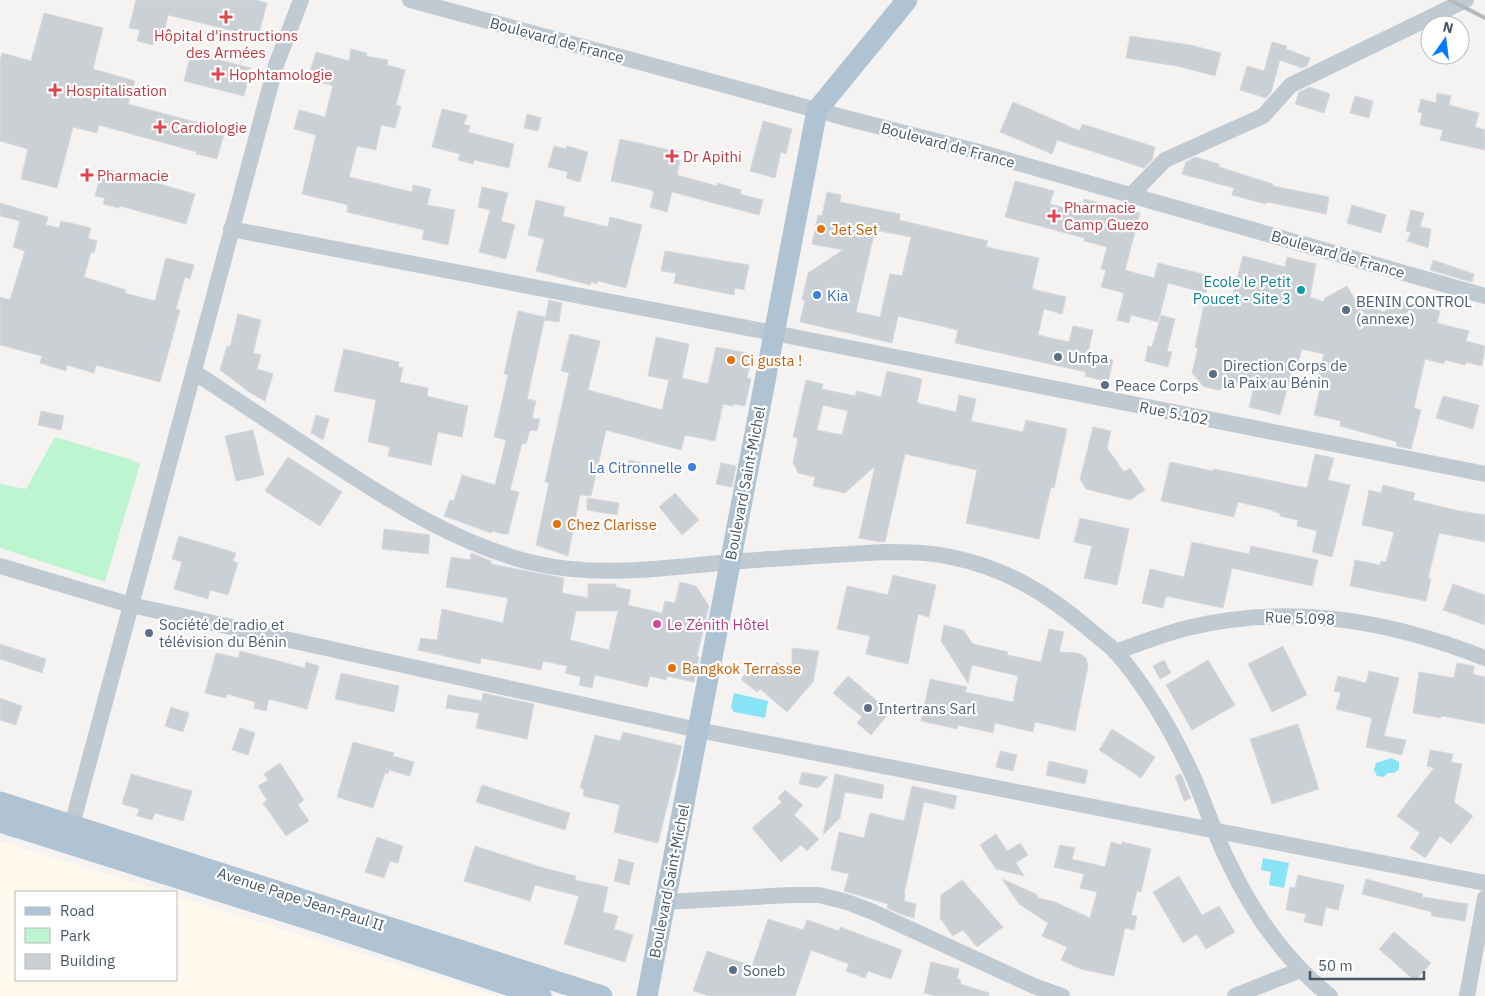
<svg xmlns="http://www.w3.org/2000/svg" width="1485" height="996" font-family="'IBM Plex Sans',sans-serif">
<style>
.commercial{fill:#fef8ed}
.green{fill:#bef5d1}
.water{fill:#87e3f6}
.building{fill:#cbd0d5;stroke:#d6d9de;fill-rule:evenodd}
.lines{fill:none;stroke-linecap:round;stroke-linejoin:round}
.minor{stroke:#bfcad3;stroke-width:16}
.major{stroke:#b0c3d3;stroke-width:21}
.rail{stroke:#b4b8bd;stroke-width:4}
.health-dot{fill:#e0444e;stroke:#fff;stroke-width:2}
.food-dot{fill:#e8710a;stroke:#fff;stroke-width:2}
.culture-dot{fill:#0f9aa8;stroke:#fff;stroke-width:2}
.shop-dot{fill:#3f7fe0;stroke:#fff;stroke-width:2}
.service-dot{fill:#5c6f8a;stroke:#fff;stroke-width:2}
.hotel-dot{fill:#d1479c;stroke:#fff;stroke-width:2}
.labels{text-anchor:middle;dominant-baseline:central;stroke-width:4.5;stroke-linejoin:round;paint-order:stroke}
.health-label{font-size:15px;fill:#be3a42;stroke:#fff;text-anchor:start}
.street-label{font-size:15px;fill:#475762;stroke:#fff}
.food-label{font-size:15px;fill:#c56008;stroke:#fff;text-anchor:start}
.culture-label{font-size:15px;fill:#0d838f;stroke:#fff;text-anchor:end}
.shop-label{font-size:15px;fill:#366cbe;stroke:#fff;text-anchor:start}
.service-label{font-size:15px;fill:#4e5e75;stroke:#fff;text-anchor:start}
.hotel-label{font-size:15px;fill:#b23c85;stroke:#fff;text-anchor:start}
</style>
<rect width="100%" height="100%" fill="#f5f2f2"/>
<path class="commercial" d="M0,841L165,892H16V980H176V896L498,996H0Z"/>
<path class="green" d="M55,437L129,459L140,464L105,582L0,548V484L26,489Z"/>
<path class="water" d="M734,693L768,701L765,718L734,712L731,707Z
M1391,758L1399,762V769L1394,773H1388L1384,777L1377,776L1374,770L1376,763Z
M1263,858L1289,863L1284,888L1269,885L1271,872L1261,870Z"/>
<path class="building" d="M136,0H256L267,3L258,37L168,15L163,36L155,34L153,45L137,41L140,30L129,28Z
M44,13L103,28L93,69L135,81L128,104L225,130L217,159L196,154L197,152L99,125L97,133L73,127L57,188L21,179L28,149L0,141V60L2,53L31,61Z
M1130,36L1190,45L1221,53L1215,76L1177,66L1126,58Z
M1272,42L1287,46L1286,49L1310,58L1307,66L1302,68L1280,60L1271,92L1266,98L1240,90L1247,66L1264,71Z
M351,49L367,53L366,56L388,60L387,65L405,70L396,105L401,106L395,128L381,125L376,150L357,146L349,177L412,192L413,185L431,189L427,205L455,210L448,245L422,239L424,230L347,212L348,205L302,194L316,135L294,129L299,110L325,117L333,86L308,78L316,52L349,61Z
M191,53L251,68L244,96L184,81Z
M1310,87L1330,94L1324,113L1295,104L1299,92Z
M1437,93L1451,96L1449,105L1479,113L1475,127L1485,130V150L1440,140L1443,130L1420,125L1422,113L1418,112L1421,99L1436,103Z
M1355,96L1373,101L1369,118L1350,113Z
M1013,102L1080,131L1082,124L1155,147L1152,160L1144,168L1057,140L1052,154L1000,132Z
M442,109L467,115L464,124L470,126L468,132L514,144L509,168L474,160L473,164L458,160L460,154L432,147Z
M527,114L541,118L538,131L524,128Z
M763,121L792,129L786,154L781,152L775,178L750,171Z
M620,139L679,152L677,160H680L677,175L717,186L718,183L741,190L740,194L763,200L759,215L672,192L667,212L650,207L654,192H652V190L611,181Z
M554,146L566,149L567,146L588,152L580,182L566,178L568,172L548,167Z
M1195,157L1219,164V167L1273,184V186L1329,197L1326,214L1267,202L1266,204L1232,195L1234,188L1182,174L1186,162Z
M102,168L195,194L186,224L120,206L119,208L103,204L105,198L95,196Z
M1015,181L1054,191L1050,204L1081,212L1084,199L1140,213L1125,270L1154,278L1158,263L1210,276L1206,293L1168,283L1158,322L1131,315L1129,323L1117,320L1124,293L1101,287L1106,270L1101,269L1107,247L1084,241L1085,238L1005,217Z
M482,187L508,193L501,221L515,225L506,259L479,252L490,210L478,207Z
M827,192L841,195L840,202L900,214L899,220L988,241L986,247L1039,258L1032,289L1066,297L1062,314L1044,309L1038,335L1069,342L1073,326L1093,330L1088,353L1113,360L1108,382L1085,376L1086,372L955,343L958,330L898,316L892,343L800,322L805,300H802L808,273L843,250L812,244L818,215L822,216ZM875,230L911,237L902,276L890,274L880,317L856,312Z
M536,200L565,207L563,216L608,227L610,217L642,225L626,288L598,281L597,284L591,282L590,285L536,271L544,239L528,235Z
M0,203L48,217L46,225L59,228L61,221L91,228L88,238L97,241L94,253L91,252L84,277L126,290L125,293L155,301L166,258L194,265L190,279L185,277L176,309L180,310L160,382L96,365L94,373L67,365L66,371L40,363L42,356L0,345V297L10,300L25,251L13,247L20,221L0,216Z
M1352,205L1386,215L1381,233L1347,223Z
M1411,210L1424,213L1420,227L1431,229L1428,248L1407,241L1411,232L1406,231Z
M665,251L749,265L744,290L735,288L734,295L674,283L676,273L661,271Z
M1243,256L1285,267L1287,257L1316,264L1310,297L1321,301H1324L1325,298L1347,286L1360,308L1364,306L1385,312L1389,297L1404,301L1411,308H1418L1422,306L1440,311L1437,323L1469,331L1466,341L1485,346L1482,366L1466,362L1465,365L1445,360L1444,364L1425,359L1414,408L1421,410L1411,449L1396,446L1397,442L1340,426L1341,421L1314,415L1322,380L1318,379L1324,354L1302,349L1295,372L1292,371L1280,415L1249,407L1257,375L1218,390L1203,386L1192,373L1198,348L1195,347L1205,300L1230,305Z
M1433,260L1474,274L1472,282L1430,270Z
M549,300L562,303L559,322L545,320Z
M518,311L545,317L527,399L536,401L532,418L540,419L537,431L530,430L526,444L522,443L510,490L519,492L508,534H503L492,531L491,533L444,516L450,500L454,501L462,475L495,485L506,440L494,437L508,375L504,374Z
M238,314L261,320L253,353L261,355L257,369L273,374L265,401L249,392L220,370L227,346L230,347Z
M1161,315L1175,319L1167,351L1172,352L1168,367L1145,361L1148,346L1152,347Z
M570,334L600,341L588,390L662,410L669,380L648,376L656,337L689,344L682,378L708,384L716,347L752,354L747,378L751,379L745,406L734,404L733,406L723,404L715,441L685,435L681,450L606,430L591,496L580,495L568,556L536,545L549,483L545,482L569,373L561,371Z
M344,349L399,362L398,367L403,368L400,382L428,388L427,396L468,406L462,437L438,432L431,465L388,456L390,447L368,442L376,400L334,391Z
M887,371L922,379L917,403L956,412L959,395L976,399L971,421L1023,432L1026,420L1067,429L1054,488L1051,487L1039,539L966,523L977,470L905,454L885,542H880L859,538L875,466L845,493L813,486L815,477L798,473L793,462L798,438L793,437L806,380L823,384L822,389L855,396L857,391L881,397ZM823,405L848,411L842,435L817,430Z
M1443,396L1479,405L1473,429L1436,418Z
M41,411L64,416L61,430L38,425Z
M316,415L329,419L323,440L311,433Z
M1093,427L1111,431L1107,448L1124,472L1130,468L1145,490L1130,500L1086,489L1080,479Z
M253,430L264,475L236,481L225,436Z
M1315,454L1334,458L1328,480L1350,485L1332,557L1312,552L1317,531L1297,526L1298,520L1280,516V513L1272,511V510L1238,502L1234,517L1161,501L1170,462L1213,471L1214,469L1307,488Z
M288,457L342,492L320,526L265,491Z
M629,460L642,463L640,474L627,472Z
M721,463L736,466L732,487L716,484Z
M1383,485L1415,493L1413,500L1460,511L1485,515V542L1439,533L1428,578L1431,579L1426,601L1350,586L1355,560L1380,565L1381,561L1386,562L1394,532L1362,525L1369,490L1381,493Z
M675,493L699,520L682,535L659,507Z
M587,498L619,503L617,515L587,510Z
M1080,518L1129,529L1117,585L1084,578L1092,546L1074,542Z
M384,529L430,535L428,554L382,549Z
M179,536L236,553L233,561L238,563L228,595L210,590L208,599L174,589L182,562L172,559Z
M1192,542L1249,554L1251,546L1318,560L1312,586L1232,568L1223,608L1166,596L1163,608L1142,603L1150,569L1184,577Z
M471,553L491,561V564L564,578L562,593L588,598V584H616V587L631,590L628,605L662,613L665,601L675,603L680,582L696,586L709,606L697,656L699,657L694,682L667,676L666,680L650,676L647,687L595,675L592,688L579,685L581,677L565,673L567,666L543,661L541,670L481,658L480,664L418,650L421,638L437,640L442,609L503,623L508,598L446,587L451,557L470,560ZM576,611H618L609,650L570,640Z
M893,575L936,585L929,617L918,614L908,664L866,654L870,636L837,629L847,586L888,595Z
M1453,584L1485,595V625L1443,610Z
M944,625L963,630L973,644L1008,652L1007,655L1041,662L1049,629L1064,632L1059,652L1078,653L1082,655L1086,658L1088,666L1075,731L1035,722L1033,732L995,723L993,733L958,725L957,729L921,721L930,679L967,687L965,692L1013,702L1018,676L972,665L968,683L941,641Z
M0,644L46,659L42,673L0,659Z
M1283,646L1307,695L1272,712L1248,664Z
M792,648L819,651L813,682L787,712L760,689L757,692L741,679L752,666L765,677L777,662L792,675Z
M240,651L305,668L306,662L319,666L307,709L269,699L266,711L254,708L255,702L227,694L226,698L205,693L216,653L238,658Z
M1164,660L1171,673L1160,679L1153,666Z
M1208,660L1235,705L1192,730L1166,685Z
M1457,663L1474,666L1473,674L1485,677V724L1442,716L1441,718L1413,713L1419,672L1454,678Z
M1369,671L1399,678L1384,736L1406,740L1402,755L1366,747L1372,718L1336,709L1341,693L1334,691L1338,676L1366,683Z
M341,673L399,686L394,712L335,699Z
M848,676L890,712L871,735L857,723L862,717L833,693Z
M483,693L534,704L527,739L476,728L479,713L446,708L448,695L482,701Z
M0,698L22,706L16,725L0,720Z
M171,707L189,713L183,732L165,726Z
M1298,724L1319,789L1272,804L1250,739Z
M240,728L255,733L248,755L232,750Z
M1112,729L1155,757L1141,778L1099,750Z
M623,732L682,746L658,843L614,832L620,805L583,796L584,789L580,788L595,735L620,741Z
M353,742L394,753L393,756L414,762L410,776L389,770L388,774L385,773L373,808L337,797Z
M1430,750L1453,754L1451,762L1462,764L1454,802L1473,816L1451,844L1440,836L1425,858L1410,848L1420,833L1397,816L1434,768L1427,766Z
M1000,751L1017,755L1013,771L996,767Z
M1049,761L1088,770L1085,784L1046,775Z
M280,763L304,800L298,805L309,821L286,836L263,803L267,800L258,786L268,780L264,774Z
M802,772L828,777L818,788L799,784Z
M131,774L192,791L183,821L155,813L152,820L137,816L139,809L122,804Z
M835,774L884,785L882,799L845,792L840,818L823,835Z
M1181,774L1191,798L1184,801L1175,776Z
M482,785L570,813L565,830L476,802Z
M912,786L957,796L954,809L924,802L904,894H905L904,901L916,904L914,918L906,916L887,908L888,904L844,891L849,874L831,870L839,832L864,838L870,813L904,821Z
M785,790L803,805L794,815L819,839L807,851L801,845L781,862L752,828L782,802L778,798Z
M996,834L1007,851L1020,843L1028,855L1016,863L1024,876L996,869L980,845Z
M377,837L403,846L398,863L390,861L384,878L365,872Z
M1111,842L1121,845L1122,842L1151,849L1141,892L1137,891L1131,915L1137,916L1134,930L1125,928L1114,976L1081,969L1061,960L1067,947L1042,936L1048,923L1019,904L1002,879L1036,894L1038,898L1055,902L1090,918L1097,892L1080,888L1084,874L1054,867L1060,845L1075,848L1072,859L1105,867Z
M475,846L540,867L576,876L575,880L608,887L603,912L618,916L614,929L633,935L625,962L564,944L579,896L535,885L530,901L464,881Z
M619,859L634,863L629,885L614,881Z
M1298,875L1344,885L1338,910L1326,907L1322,926L1304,922L1306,914L1286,910L1290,887L1295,888Z
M1179,876L1202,915L1219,906L1235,932L1206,949L1197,934L1183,943L1153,892Z
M1366,879L1423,894L1422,897L1468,904L1465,921L1431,916L1432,912L1362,894Z
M962,880L1003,927L977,947L963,930L953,936L940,918L941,895Z
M768,919L803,930L807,920L839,931L840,927L902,950L891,979L868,971L865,978L846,971L849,964L811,950L795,996H709L693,991L707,951L752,966Z
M1394,932L1431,963L1415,981L1379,949Z
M931,962L959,969L957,979L961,980L960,984L989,993V996H936L924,993Z"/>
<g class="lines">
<path class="minor" d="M410,0L846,118L979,152L1485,296
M1131,195L1165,160L1263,116L1291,85L1466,0
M231,229L774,333L1485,474
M194,372C237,400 280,429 323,457C389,500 457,545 534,563C598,578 665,568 729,562C781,558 832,555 884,552C906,552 929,552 951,557C1006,568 1048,594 1090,630C1098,637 1108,644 1116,652C1147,688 1172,731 1192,774C1205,803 1214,833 1228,861C1252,912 1286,961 1330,996
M0,566L131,605L698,730L1485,883
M1115,652C1139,644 1163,634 1187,628C1290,603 1388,620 1485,658
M69,836L276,65L301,0
M665,902L791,895H819L847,902L873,912L1034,986L1062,996
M1235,996L1300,970
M1467,996L1485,898"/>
<path class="major" d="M0,802L602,996
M0,822L308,919L541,996
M647,996L817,110L907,0"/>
<path class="rail" d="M1450,0L1485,18"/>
</g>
<g class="health-dot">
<path d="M223.5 9.5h5v5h5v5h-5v5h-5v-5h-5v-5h5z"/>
<path d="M215.5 66.5h5v5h5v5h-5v5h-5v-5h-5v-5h5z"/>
<path d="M52.5 82.5h5v5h5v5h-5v5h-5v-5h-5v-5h5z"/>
<path d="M157.5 119.5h5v5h5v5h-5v5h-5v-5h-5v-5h5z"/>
<path d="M669.5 148.5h5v5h5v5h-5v5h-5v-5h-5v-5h5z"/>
<path d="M84.5 167.5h5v5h5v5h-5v5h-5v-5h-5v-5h5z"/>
<path d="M1051.5 208.5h5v5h5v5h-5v5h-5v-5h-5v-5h5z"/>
</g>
<g class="food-dot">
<circle cx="821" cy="229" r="5"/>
<circle cx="731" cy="360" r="5"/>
<circle cx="557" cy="524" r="5"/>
<circle cx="672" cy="668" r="5"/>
</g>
<circle class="culture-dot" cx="1301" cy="290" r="5"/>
<g class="shop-dot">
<circle cx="817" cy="295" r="5"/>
<circle cx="692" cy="467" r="5"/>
</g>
<g class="service-dot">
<circle cx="1346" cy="310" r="5"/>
<circle cx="1058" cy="357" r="5"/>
<circle cx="1213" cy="374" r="5"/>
<circle cx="1105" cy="385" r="5"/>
<circle cx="149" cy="633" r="5"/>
<circle cx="868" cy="708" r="5"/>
<circle cx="733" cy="970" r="5"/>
</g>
<circle class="hotel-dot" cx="657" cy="624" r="5"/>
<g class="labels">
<g class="health-label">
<text x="226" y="35" text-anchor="middle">Hôpital d'instructions<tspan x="226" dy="17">des Armées</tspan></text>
<text x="229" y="74">Hophtamologie</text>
<text x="66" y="90">Hospitalisation</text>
<text x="171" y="127">Cardiologie</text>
<text x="683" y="156">Dr Apithi</text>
<text x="97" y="175">Pharmacie</text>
<text x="1064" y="207">Pharmacie<tspan x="1064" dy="17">Camp Guezo</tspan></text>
</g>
<g class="street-label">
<text transform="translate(557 40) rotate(15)">Boulevard de France</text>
<text transform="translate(948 145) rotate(15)">Boulevard de France</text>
<text transform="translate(1338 254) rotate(16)">Boulevard de France</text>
<text transform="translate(1174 413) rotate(11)">Rue 5.102</text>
<text transform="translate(745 483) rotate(-79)">Boulevard Saint-Michel</text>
<text transform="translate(1300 618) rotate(2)">Rue 5.098</text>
<text transform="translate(669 881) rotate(-79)">Boulevard Saint-Michel</text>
<text transform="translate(301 899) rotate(18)">Avenue Pape Jean-Paul II</text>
</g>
<g class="food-label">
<text x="831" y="229">Jet Set</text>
<text x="741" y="360">Ci gusta !</text>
<text x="567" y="524">Chez Clarisse</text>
<text x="682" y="668">Bangkok Terrasse</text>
</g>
<g class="culture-label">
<text x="1291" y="281">Ecole le Petit<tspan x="1291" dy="17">Poucet - Site 3</tspan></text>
</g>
<g class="shop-label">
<text x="827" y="295">Kia</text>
<text x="682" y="467" text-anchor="end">La Citronnelle</text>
</g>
<g class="service-label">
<text x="1356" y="301">BENIN CONTROL<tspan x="1356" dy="17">(annexe)</tspan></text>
<text x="1068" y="357">Unfpa</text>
<text x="1223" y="365">Direction Corps de<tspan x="1223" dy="17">la Paix au Bénin</tspan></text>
<text x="1115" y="385">Peace Corps</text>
<text x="159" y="624">Société de radio et<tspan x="159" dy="17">télévision du Bénin</tspan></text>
<text x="878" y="708">Intertrans Sarl</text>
<text x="743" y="970">Soneb</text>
</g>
<g class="hotel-label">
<text x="667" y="624">Le Zénith Hôtel</text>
</g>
</g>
<rect x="15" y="891" width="162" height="90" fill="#ffffff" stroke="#b5bcc0"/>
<rect x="25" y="907" width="25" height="8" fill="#b0c3d3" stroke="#b5bcc0"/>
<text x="60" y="916" font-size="15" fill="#475762">Road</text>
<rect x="25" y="928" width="25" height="15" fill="#bef5d1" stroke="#b5bcc0"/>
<text x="60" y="941" font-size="15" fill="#475762">Park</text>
<rect x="25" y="954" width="25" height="15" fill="#cbd0d5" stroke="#b5bcc0"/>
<text x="60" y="966" font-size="15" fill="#475762">Building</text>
<g transform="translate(1445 40) rotate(14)"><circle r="24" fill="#ffffff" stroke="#b5bcc0"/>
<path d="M0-4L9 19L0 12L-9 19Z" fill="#067afa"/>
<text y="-8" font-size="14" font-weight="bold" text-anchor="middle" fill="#475762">N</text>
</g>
<path d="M1310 971v8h114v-8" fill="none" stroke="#475762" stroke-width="2.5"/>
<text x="1318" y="971" font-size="15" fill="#475762" stroke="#ffffff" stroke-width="4" paint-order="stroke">50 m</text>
</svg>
